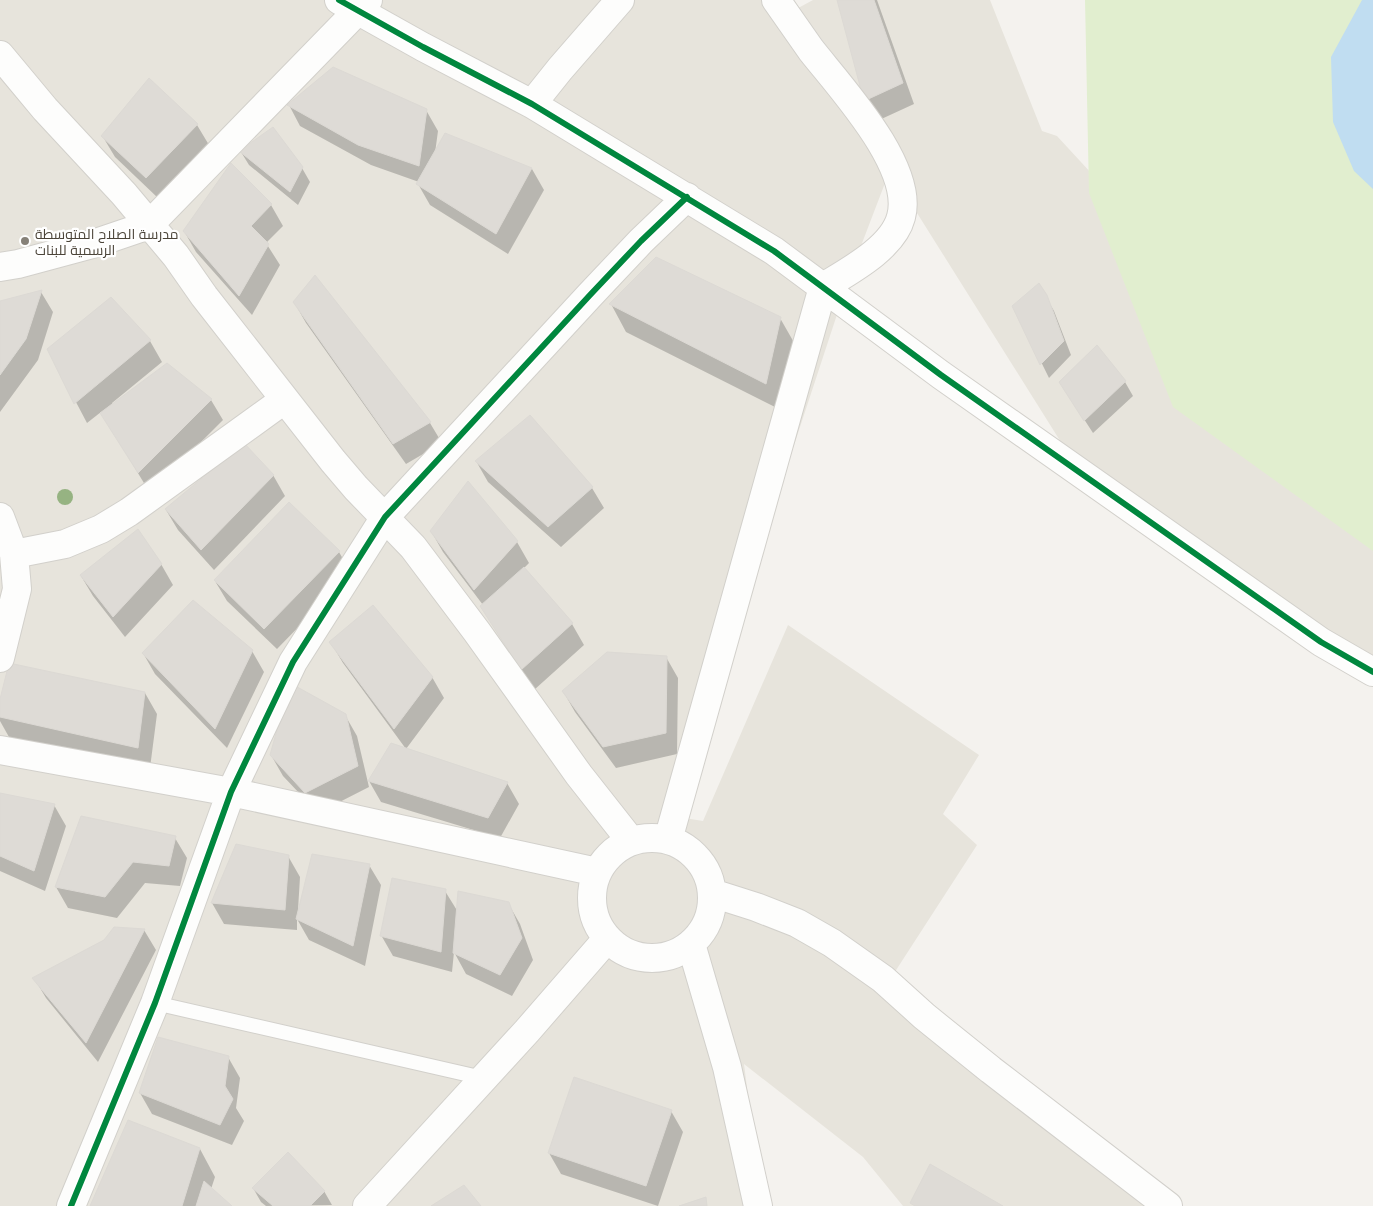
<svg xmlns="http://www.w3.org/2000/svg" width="1373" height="1206" font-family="'Noto Sans',Cairo,sans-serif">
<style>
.residential{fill:#e7e4dc}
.green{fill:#e1eecf}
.water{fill:#c0ddf1}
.shadow{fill:#0003}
.building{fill:#dedbd6;stroke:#dcd9d4}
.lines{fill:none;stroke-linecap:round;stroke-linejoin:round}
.service-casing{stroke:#d2d0cb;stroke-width:16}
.minor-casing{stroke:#d2d0cb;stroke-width:30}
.service{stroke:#fdfdfc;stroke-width:14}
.minor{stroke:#fdfdfc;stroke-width:28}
.cycleway-casing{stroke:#fff;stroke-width:9}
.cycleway{stroke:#00873e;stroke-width:6}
.tree{fill:#96b382}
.poi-dot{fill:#868178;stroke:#fff;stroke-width:2}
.labels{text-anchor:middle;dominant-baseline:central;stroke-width:4.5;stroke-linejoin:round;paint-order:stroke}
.poi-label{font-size:14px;fill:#4b4439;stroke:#fff;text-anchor:start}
</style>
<rect width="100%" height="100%" fill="#f4f2ee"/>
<path class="residential" d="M0,0H783L789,13L813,0H990L1042,131L1057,136L1185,275L1373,535V660L1233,571L1069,455L890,170L851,272L672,816L703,821L788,625L979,755L943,814L977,845L889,981L1165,1206H903L863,1157L744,1064L762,1206H0Z"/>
<path class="green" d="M1085,0H1373V551L1173,407L1089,193Z"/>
<path class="water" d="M1362,0H1373V189L1354,171L1333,122L1331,57Z"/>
<path class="shadow" d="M838,0H877L914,104L877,121L865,100Z
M149,80L197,125L209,145L158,198L115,157L103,137Z
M289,105L426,110L438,131L435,153L532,169L544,190L508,254L430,205L418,184L419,182L371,165L300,126Z
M241,152L302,168L310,182L298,205L249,165Z
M271,205L283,226L266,243L280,265L252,315L196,252L184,231Z
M315,277L430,423L442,443L406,464L306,323L294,302Z
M1039,285L1054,311L1071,355L1049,378L1014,307Z
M41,292L53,312L38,360L0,412V303Z
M111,299L150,341L162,362L112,403L113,405L211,400L223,420L150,493L101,412L87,423L48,349Z
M611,304L780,318L796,346L781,410L626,332Z
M1097,347L1125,382L1133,396L1093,433L1069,396Z
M476,461L592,488L604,508L561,547L488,482Z
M273,475L285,496L214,570L178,530L166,510Z
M289,504L339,552L351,573L277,649L227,601L215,581Z
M431,531L517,542L529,563L524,568L572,624L584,645L534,690L494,627L483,605L443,552Z
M161,564L173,585L125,637L93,596L81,576Z
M331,643L432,677L444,698L406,749L343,663Z
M252,651L264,672L227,748L155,674L143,653Z
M666,657L678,678L677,754L616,768L575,712L563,691Z
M145,693L157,714L150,768L9,737L0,721V705Z
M345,715L357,736L369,787L318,813L283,776L271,755Z
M369,781L507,783L519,804L500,838L381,802Z
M0,794L54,805L66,826L45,891L0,871Z
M175,838L187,858L180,886L145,883L117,918L68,908L56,887Z
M288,856L300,877L298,910H299L369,865L381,885L365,966L309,940L297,919V930L224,924L212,903Z
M445,891L458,912L508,903L520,924L533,960L512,996L466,974L454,952L452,972L393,956L381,935Z
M144,930L156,950L98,1062L46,998L34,978Z
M228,1057L240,1078L236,1108L244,1121L232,1145L152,1114L140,1093Z
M671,1111L683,1132L658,1206L561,1174L549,1153Z
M200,1149L215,1177L211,1189L230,1206H91Z
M253,1188L324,1191L332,1205L266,1206L261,1202Z"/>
<path class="building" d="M837,0H874L903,83L864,101Z
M333,67L427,109L419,166L358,145L287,105Z
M149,78L198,124L146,178L101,136Z
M273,127L303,167L290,192L239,151Z
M445,133L532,168L496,234L416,184Z
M231,163L272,204L251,226L269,244L239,296L183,231Z
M656,257L781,317L766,384L609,304Z
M315,275L431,422L393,444L293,302Z
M1039,283L1047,295L1064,341L1040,365L1012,306Z
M42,290L26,339L0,375V301Z
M111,297L151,340L74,404L47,349Z
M1097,345L1126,381L1084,421L1059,382Z
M167,363L212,399L138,473L100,413Z
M530,415L593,487L548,527L475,461Z
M244,443L274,475L201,550L165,509Z
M468,481L518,541L474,590L430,531Z
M289,502L340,551L264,629L214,580Z
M138,529L162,564L113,617L80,575Z
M524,567L573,623L521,670L480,606Z
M193,600L253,650L215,729L142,653Z
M373,605L433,677L394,729L329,642Z
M607,652L667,656L666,733L603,747L562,691Z
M9,663L145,692L138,748L0,717V699Z
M290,683L346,714L358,766L305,793L270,755Z
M391,743L508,782L488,818L368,781Z
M0,793L55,804L34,871L0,856Z
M81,816L176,836L169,866L133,862L105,897L55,887Z
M236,844L289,855L285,910L211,903Z
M312,854L370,864L353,946L296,919Z
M392,878L446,889L441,952L380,936Z
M458,891L509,902L522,938L500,975L453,953Z
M114,927L145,929L86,1043L32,978L104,940Z
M158,1037L229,1056L225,1086L233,1099L220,1125L139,1093Z
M574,1077L672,1110L646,1186L548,1153Z
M128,1120L200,1148L182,1206H90Z
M288,1152L325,1191L310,1206H273L252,1188Z
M930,1164L1003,1206H915L910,1203Z
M204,1181L232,1206H196Z
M464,1185L481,1206H431Z
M706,1197L707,1206H679Z"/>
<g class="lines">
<defs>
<path id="service" d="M155,1003L483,1078"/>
<path id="minor" d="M339,0L423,47L532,104L774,251L941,375L1321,642L1373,672
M0,55L45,109L124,194L176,256L204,296L333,461L356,488L413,547L477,632L579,775L631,841
M532,104L560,69L620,0
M0,267L18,264L96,243L149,225L368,0
M0,517L14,554L17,589L0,658
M14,554L65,544L101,529L129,512L284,400
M0,750L231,792L597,872
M592 898a60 60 0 1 1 120 0a60 60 0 1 1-120 0Z
M668,840L823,287C849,271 893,248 901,217C915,167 840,87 811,50C799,33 788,17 776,0
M712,893L756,907L797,923L832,943L883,979L924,1016L991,1070L1168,1206
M691,944L727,1067L758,1206
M71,1206L155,1003L231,792L293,662L385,517L590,295L641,241L687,197
M367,1206L527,1031L607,939"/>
</defs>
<use href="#service" class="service-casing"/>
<use href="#minor" class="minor-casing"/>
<use href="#service" class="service"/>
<use href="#minor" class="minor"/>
<defs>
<path id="cycleway" d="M339,0L423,47L532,104L774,251L941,375L1321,642L1373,672
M71,1206L155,1003L231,792L293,662L385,517L590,295L641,241L687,197"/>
</defs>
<use href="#cycleway" class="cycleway-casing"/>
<use href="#cycleway" class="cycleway"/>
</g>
<circle class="tree" cx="65" cy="497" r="8"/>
<circle class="poi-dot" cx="25" cy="241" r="5"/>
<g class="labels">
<g class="poi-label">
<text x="35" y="233">مدرسة الصلاح المتوسطة<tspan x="35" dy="16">الرسمية للبنات</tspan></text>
</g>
</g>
</svg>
